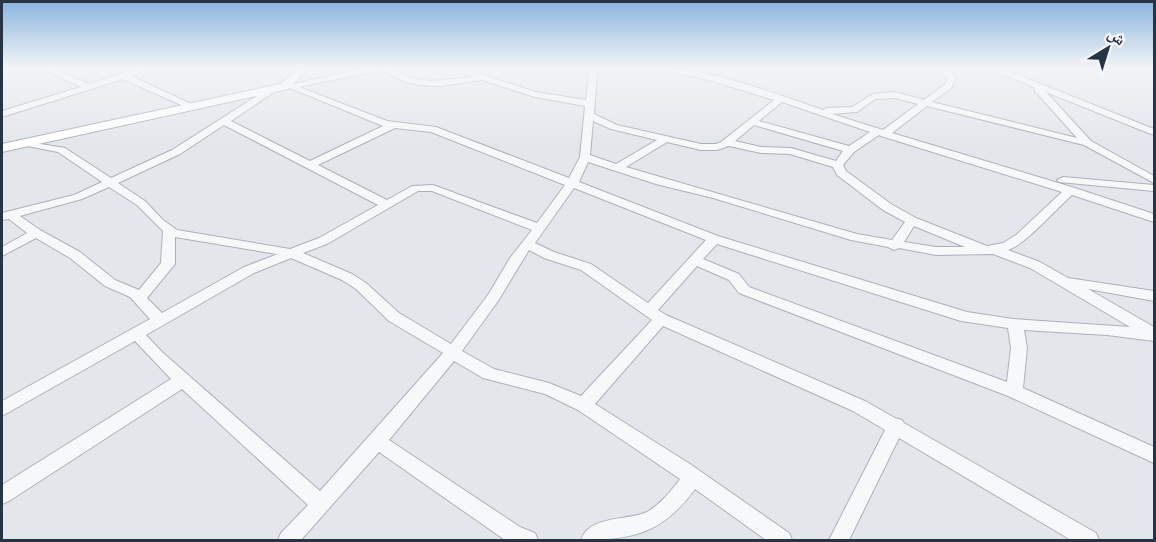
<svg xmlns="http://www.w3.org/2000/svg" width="1156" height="542" font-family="'Asap Condensed','Noto Naskh Arabic',sans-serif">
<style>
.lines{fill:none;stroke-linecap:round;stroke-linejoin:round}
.street-casing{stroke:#abb1ba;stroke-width:2}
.secondary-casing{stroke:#abb1ba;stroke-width:2}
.street{fill:#f7f8fa;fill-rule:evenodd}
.secondary{fill:#fff;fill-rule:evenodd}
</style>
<rect width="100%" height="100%" fill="#e3e7ec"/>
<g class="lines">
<defs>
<path id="street" d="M40,68H52L89,84L140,68H153L131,76L198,107L190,109L123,79L2,117V111L81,87Z
M365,68H391L411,78L430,81L473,77L448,68H461L536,92L586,100L589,73L587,68H595L597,73L594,114L617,125L701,144H716L721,142L774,100L709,80L654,68C712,68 769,92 823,110L827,108L852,107L873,94L895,92L924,100L945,84L948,79L941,68H949L956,79L951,88L932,102L1077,138L1035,91V88L989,68H1001L1154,129V135L1151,134L1046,92L1091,141L1154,176V183L1084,145L927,106L892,133L1075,188L1154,214V222L1072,195C1056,209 1025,245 1008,250L1040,262L1068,278L1154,291V301L1088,289L1154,327V341L1107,335L1024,330L1027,348L1023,388L1154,447V463L1008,396L739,293L729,280L697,266L658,310L666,315L865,401L895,418L902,420L904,423L1096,533L1099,540H1071L899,438L849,540H829L885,430L853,411L663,326L595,404L690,464L789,533L792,540H766L695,489C663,533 633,540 581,540C589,515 627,521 647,512C661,504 671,491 680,479L578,410L545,394L483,378L454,361L389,440L520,527L535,533L538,540H505L379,452L301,540H278L281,533L308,505L182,389L9,501L2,504V485L171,379L135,341L2,416V401L150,319L130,297L105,286L70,258L36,238L2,256V247L27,233L9,219L2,220V213L74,195L102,182L58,152L22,145V141L65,148L111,178L172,150L271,87L275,90L274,92L231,121L310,161L383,126L285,86ZM382,70L405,82L419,85L441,86L482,80L535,97L585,106L580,157L569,178L436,127L387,121L299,87ZM895,98L918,104L883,130L832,114L857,112L875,99ZM782,102L870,132L849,146L759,121ZM593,121L611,129L657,140L616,164L590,155ZM224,125L378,205L319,238L290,249L177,230L163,220L145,201L118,183L180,154ZM754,125L843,151L836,161L791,148L761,147L735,141ZM395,128L431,132L565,185L537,223L433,185L412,186L387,200L318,165ZM879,135L881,136L1062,192L1016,235L1003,243L987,246L916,218L891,204L846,171L843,165L854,152ZM667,142L701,150H717L729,146L761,153L790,154L833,167L837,175L883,210L905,222L892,240L857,234L626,167ZM588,162L656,184L713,198L851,240L888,247L894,250L899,248L936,255L993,254L1030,268L1130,327L1013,319L967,312L718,236L579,182ZM109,187L137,205L163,231L161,263L139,290L115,280L80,252L40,230L20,216L82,199ZM574,188L706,240L648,303L591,264L554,252L535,243ZM418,191H432L532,230L510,258L488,295L451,344L399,313L366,283L352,274L303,253L327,244ZM914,226L965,247H936L904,242ZM175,237L277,254H278L244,267L162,313L147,298L175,264ZM717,244L961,321L1008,328L1011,348L1007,382L749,287L739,274L703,259ZM529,250L544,258L581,270L652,320L581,396L549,383L494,369L462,351L498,301ZM291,258L342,280L356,289L389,321L443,353L320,491L162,352L146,335L254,273Z
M1063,177L1154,185V191L1059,182L1057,180Z"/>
<path id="secondary" d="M299,68H313L302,75L288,89L2,152V144L280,84Z"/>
</defs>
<use href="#street" class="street-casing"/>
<use href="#secondary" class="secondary-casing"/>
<use href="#street" class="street"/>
<use href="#secondary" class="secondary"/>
</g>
<linearGradient id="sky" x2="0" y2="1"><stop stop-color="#89b4de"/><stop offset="0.47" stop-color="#f2f4f6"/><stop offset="1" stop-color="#f2f4f6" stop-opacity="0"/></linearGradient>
<rect width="1156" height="144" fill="url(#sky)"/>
<rect width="1156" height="542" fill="none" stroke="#293346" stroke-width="6"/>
<g transform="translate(1108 48) rotate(38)" stroke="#f4f6f9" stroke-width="4.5" paint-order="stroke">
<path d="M0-4.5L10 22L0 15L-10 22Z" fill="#293346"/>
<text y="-9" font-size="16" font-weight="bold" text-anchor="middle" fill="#293346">ش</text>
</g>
</svg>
